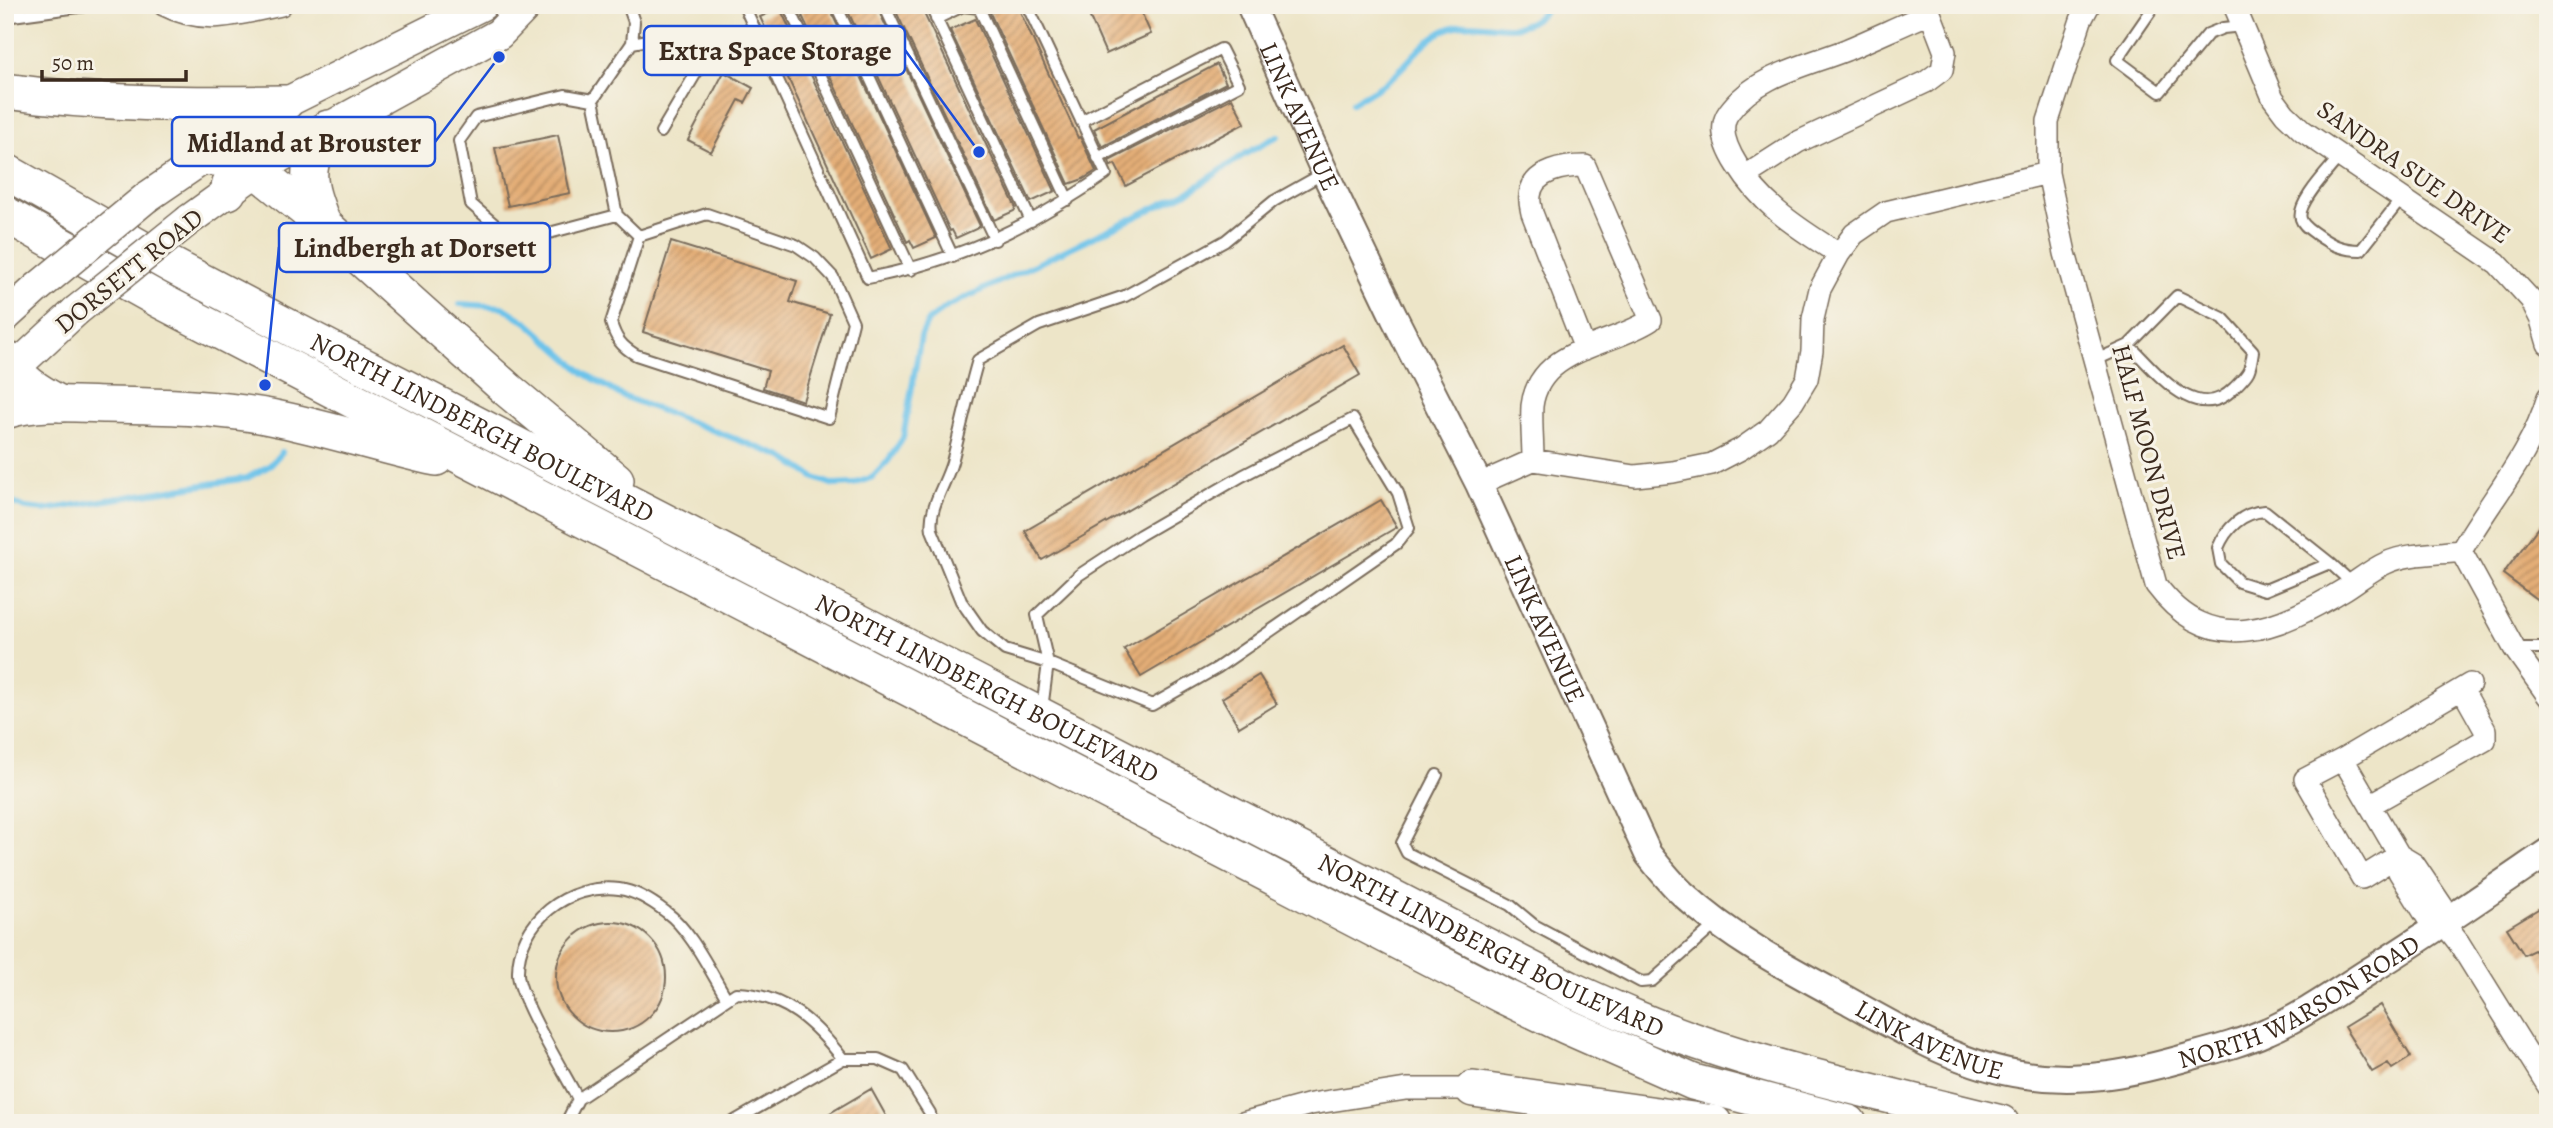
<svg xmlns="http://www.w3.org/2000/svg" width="2553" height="1128" font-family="Alegreya,serif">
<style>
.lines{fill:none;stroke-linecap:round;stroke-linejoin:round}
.stream{stroke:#6dc3ea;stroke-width:6}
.building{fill:url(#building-hatch)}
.service-casing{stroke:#796b5a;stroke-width:14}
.minor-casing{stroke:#796b5a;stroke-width:24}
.tertiary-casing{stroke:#796b5a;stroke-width:30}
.secondary-casing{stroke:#796b5a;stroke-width:33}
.trunk-casing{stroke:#796b5a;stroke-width:38}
.service{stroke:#fff;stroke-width:10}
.minor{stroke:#fff;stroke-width:21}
.tertiary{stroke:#fff;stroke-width:26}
.secondary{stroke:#fff;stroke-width:30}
.trunk{stroke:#fff;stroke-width:35}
.secondary-bridge-casing{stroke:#796b5a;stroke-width:33;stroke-linecap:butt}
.secondary-bridge{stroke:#fff;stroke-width:30}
.labels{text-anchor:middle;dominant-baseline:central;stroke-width:6;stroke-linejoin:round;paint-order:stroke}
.street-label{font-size:26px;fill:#3b2a1e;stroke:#f7f3e8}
.leader{fill:none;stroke:#1d4ed8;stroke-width:2.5}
.callout-dot{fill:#1d4ed8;stroke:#f7f3e8;stroke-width:2.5}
.callout{fill:#f7f3e8;stroke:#1d4ed8;stroke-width:2.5}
.callout-label{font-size:28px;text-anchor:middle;font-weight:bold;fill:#3b2a1e}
</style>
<defs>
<pattern id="building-hatch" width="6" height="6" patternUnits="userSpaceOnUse" patternTransform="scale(1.75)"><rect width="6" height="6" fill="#e4ae77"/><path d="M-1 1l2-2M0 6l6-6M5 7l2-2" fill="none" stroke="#ba8e61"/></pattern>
</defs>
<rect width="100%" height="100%" fill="#f7f3e8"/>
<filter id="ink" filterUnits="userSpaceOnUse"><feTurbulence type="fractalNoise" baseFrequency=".0143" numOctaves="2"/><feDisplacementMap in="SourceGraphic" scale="14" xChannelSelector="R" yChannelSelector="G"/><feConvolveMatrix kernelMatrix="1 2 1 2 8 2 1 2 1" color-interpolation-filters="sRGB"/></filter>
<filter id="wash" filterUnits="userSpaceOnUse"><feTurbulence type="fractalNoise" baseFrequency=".00686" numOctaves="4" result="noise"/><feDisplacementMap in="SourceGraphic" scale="28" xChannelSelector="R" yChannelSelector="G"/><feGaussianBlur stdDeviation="1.57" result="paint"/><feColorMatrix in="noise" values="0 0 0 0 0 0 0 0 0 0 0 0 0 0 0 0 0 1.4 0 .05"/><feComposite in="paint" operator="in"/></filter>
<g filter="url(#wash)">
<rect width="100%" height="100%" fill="#ede5c8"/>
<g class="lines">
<path class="stream" d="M1352,103C1364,95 1378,89 1389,80C1411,62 1423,38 1450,28C1490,14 1515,47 1550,5
M460,304L503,307L528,323L584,373L622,396L783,457L815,478L834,485L854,484L873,477L888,461L903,438L921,336L928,321L948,306L1192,190L1245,154L1278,136
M5,500L26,508L44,510L247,478L269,466L282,452"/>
</g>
<g id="blocks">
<path class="building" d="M807,5H828L936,238L914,248L910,240L907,242L799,9Z
M845,5H876L980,226L976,229L956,238L952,230L950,231Z
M893,5H920L1016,208L1014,211L994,220Z
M991,5H1017L1078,138L1080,137L1096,171L1083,179L1069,184L990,13L994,11Z
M1105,5H1138L1151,34L1106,54L1088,13Z
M780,8L892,249L871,259L760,17Z
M975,19L1055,191L1031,202L950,30Z
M1217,64L1226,83L1102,147L1094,129Z
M724,72L753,88L745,103L739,100L711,152L688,140Z
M1232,98L1245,123L1126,186L1115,164L1111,166L1109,161Z
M558,135L570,193L508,206L495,148Z
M671,242L797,281L790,302L830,314L803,401L763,388L768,371L643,332Z
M1343,345L1360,375L1042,560L1025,531Z
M1381,500L1397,527L1141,677L1124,649Z
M2548,514V590L2539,601L2503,574Z
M1259,675L1277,704L1239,727L1222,698Z
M2548,903V972L2534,950L2524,955L2507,928Z
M556 977a55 55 0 1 1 110 0a55 55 0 1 1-110 0Z
M2380,1005L2411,1057L2392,1069L2388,1063L2372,1072L2344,1027Z
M871,1089L890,1123H813Z"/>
</g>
</g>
<g filter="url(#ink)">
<use href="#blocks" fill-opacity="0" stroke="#796b5a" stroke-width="2"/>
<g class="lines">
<defs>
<path id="service" d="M628,5L634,22L632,43L593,100L617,215L639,236
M758,5L746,10L868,278C961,260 1028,227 1106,174L1027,5
M788,5L911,270
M836,5L953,257
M884,5L995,240
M930,5L1031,221
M2155,5L2117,60L2160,92L2208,34L2223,28L2243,26
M5,17L93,5
M936,19L963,6L979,8L1068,200
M632,43L691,32L702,63L661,132
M593,100L565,95L476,117L459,141L471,204L515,242L617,215
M1081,121L1221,49L1239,85L1098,158
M2340,156C2330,169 2296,203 2301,219C2303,226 2311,230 2316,234C2331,245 2342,250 2361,250L2402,198
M707,214L796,245L815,258L833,277L853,322L829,418L636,355C621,346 616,339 611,323L639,236Z
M2096,360L2129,345C2155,370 2196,427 2234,388C2249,373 2250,373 2253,351L2223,318L2177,296L2129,345
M2330,563L2265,511C2243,512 2226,528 2218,548L2221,564L2239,582L2265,590L2330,563L2353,584
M2514,648H2548
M1042,709L1048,663L1037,615L1079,575L1140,535L1242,476L1353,419L1398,493L1409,528L1396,544L1217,668L1152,705L1048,663L1005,650L982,631L961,601L932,530C928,508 946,484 952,462C961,428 968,394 978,360L1039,325L1125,296L1225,241L1274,201L1324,173
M1437,775L1402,843L1407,853L1510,905L1534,925L1641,982L1652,981L1716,924
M578,1099C564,1072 519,999 518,974C517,921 569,883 619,889C636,891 653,902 666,912C691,930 711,973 727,999
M566,1123L578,1099L736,993C785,994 815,1023 843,1059
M731,1123L843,1059H878L903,1070L930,1113L931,1123"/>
<path id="minor" d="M164,5C205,26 238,14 281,5
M2089,5L2081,20L2048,121V173L2065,253L2156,585C2212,660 2279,629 2345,589C2358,581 2372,569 2386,563C2408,553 2437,554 2461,551
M2234,5L2273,98L2285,114L2303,131L2497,263L2531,300L2541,320L2548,344
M1745,176L1798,142L1926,82L1942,70L1945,52L1930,13C1902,25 1874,38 1846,50C1806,66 1756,75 1729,112C1708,140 1756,193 1777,211C1796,227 1818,241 1839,254
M2548,397C2531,455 2490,500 2461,551L2514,648L2548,696
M1533,460C1533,443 1531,423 1532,406C1539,348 1612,346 1651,320L1585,166C1566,166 1532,170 1530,196C1529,201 1531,208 1532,213L1585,349
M1479,484L1533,460L1635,476L1673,472L1712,464L1741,449L1768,430L1793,402L1807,379L1812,351L1813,319L1820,289L1839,254L1854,234L1886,212L2048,173
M2343,759L2305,779L2362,878L2399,855
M2370,805L2485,740V730L2462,689
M2399,855V872L2435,930
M2451,919L2414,864L2399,855L2343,759L2470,684
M2444,924L2459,943L2548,1086
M1242,1123L1311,1104L1406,1089H1473"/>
<g id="tertiary">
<path id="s1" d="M1250,5L1325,173L1394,317L1479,484L1648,854C1659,868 1670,882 1683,894C1730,938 1791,970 1847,1000C1902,1031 1963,1067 2026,1075C2085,1084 2136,1072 2192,1056C2218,1049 2244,1042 2268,1031C2303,1016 2335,993 2368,972C2429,934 2488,893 2548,852"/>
</g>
<path id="secondary" d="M147,197L285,103L482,5
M189,220L257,171L328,128L499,34L526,6
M5,317L37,288
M5,377L76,311"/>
<g id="trunk">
<path d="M5,91C98,104 191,105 285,103"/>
<path d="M176,104C195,113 236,135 236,160C235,170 230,182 228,192"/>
<path d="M202,158H222L236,160L257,171L323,224L508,390L616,480"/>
<path id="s2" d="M5,171L171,265L296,331L1570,989C1612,1008 1654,1027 1698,1042C1796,1076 1900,1097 2001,1123"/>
<path d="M5,214L161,301L1501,995L1566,1026L1693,1082L1849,1123"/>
<path d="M323,224C307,181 302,168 328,128"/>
<path d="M5,358C19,380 38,392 61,404"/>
<path d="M5,411C37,401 73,404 106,405C161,406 216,407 270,417C327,428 381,446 436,458"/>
<path d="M1473,1089L1714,1123"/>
</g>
</defs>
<use href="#service" class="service-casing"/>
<use href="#minor" class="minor-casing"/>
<use href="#tertiary" class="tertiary-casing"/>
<use href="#secondary" class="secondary-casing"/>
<use href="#trunk" class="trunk-casing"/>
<use href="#service" class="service"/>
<use href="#minor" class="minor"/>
<use href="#tertiary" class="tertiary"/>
<use href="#secondary" class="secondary"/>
<use href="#trunk" class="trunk"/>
<defs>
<path id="secondary-bridge" d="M37,288L147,197
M76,311L189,220"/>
</defs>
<use href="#secondary-bridge" class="secondary-bridge-casing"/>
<use href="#secondary-bridge" class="secondary-bridge"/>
</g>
</g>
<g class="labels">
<g class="street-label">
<text stroke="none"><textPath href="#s1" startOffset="122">LINK AVENUE</textPath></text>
<text transform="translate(2414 172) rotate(35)">SANDRA SUE DRIVE</text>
<text transform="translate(129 271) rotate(-39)">DORSETT ROAD</text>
<text stroke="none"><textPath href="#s2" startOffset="542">NORTH LINDBERGH BOULEVARD</textPath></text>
<text transform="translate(2149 452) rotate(75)">HALF MOON DRIVE</text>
<text stroke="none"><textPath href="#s1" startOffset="690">LINK AVENUE</textPath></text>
<text stroke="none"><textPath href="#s2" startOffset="1110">NORTH LINDBERGH BOULEVARD</textPath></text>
<text stroke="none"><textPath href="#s2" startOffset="1676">NORTH LINDBERGH BOULEVARD</textPath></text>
<text stroke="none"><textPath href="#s1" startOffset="1671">NORTH WARSON ROAD</textPath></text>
<text stroke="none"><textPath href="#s1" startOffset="1279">LINK AVENUE</textPath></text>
</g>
</g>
<path class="leader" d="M979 152L905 50M499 57L435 142M265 385L279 247"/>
<g class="callout-dot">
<circle cx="979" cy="152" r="7"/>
<circle cx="499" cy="57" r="7"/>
<circle cx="265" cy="385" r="7"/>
</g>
<g class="callout">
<rect x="644" y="26" width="261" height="49" rx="7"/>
<rect x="172" y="117" width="263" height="49" rx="7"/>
<rect x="279" y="223" width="271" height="49" rx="7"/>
</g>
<g class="callout-label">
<text x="775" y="60">Extra Space Storage</text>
<text x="304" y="152">Midland at Brouster</text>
<text x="415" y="257">Lindbergh at Dorsett</text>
</g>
<rect width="2553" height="1128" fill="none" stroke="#f7f3e8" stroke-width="28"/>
<path d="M42 70v10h144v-10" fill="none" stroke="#3b2a1e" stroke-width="3.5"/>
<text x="52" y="70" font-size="21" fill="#3b2a1e" stroke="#f7f3e8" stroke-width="5" paint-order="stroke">50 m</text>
</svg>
